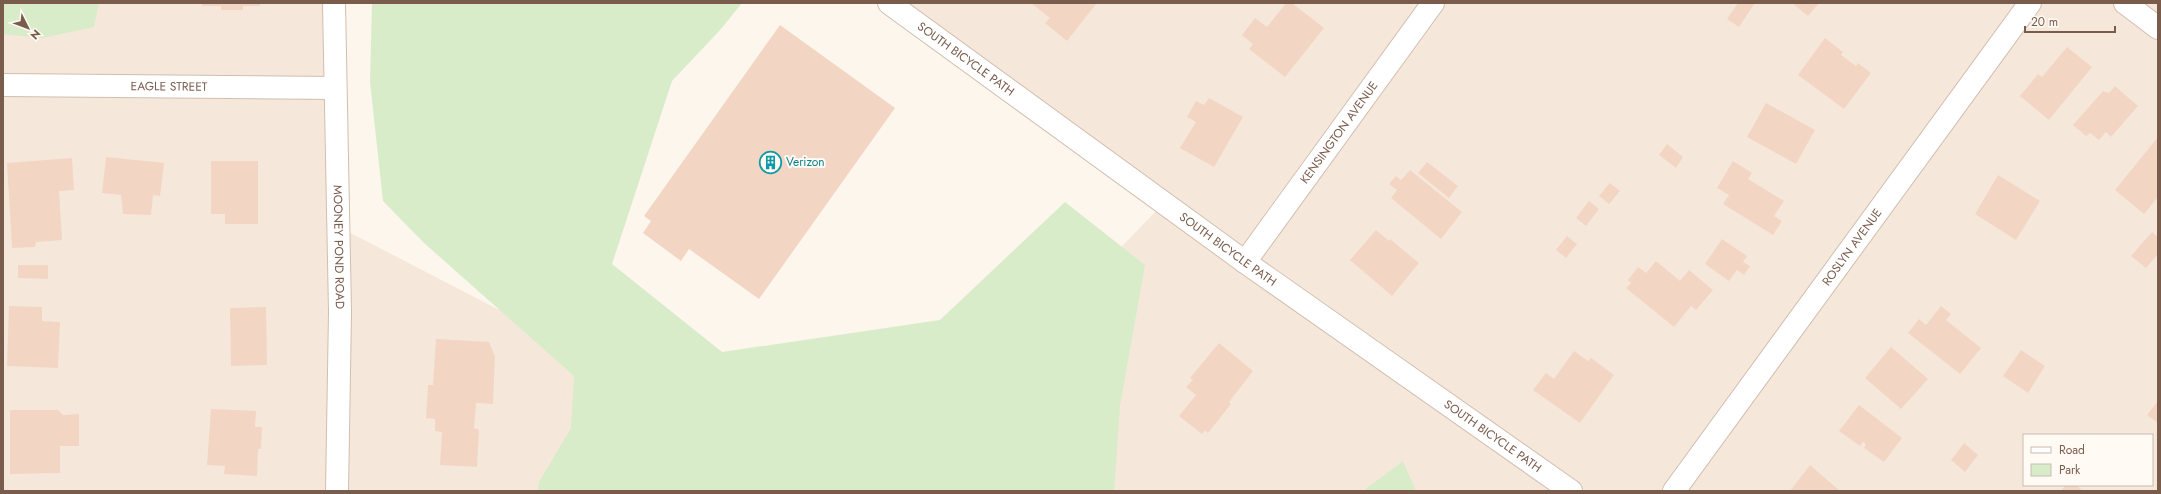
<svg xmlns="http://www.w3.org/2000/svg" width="2161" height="494" font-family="Jost,sans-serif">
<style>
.residential{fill:#f5e8da;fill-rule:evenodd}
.green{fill:#d8ecc9}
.building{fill:#f3d5c3}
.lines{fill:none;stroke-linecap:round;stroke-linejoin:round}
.minor-casing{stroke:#d1beb0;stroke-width:24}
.minor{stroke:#fff;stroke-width:22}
.labels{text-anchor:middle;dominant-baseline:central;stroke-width:4;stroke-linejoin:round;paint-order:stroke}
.street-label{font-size:12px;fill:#7a5c4d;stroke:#fffaf3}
.culture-label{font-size:12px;fill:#0d838f;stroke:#fffaf3;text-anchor:start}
</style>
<rect width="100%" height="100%" fill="#fdf6ec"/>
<path class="residential" d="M3,3H336L337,226L606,365L602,491H3Z
M889,3H2158V491H1071L1093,276L1164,203ZM2024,435H2152V485H2024Z"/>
<path class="green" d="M3,3H99L94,27L43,38L3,34Z
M372,3H742L721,29L672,81L612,264L722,352L940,320L1065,202L1145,265L1120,406L1114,491H538L539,482L571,428L574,376L423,242L383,201L370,82Z
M1403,461L1416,491H1363Z"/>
<path class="building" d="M202,3H260V6H243V10H221V6H202Z
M1031,3H1094L1096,4L1067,41L1045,23L1050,18Z
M1286,3H1292L1324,28L1285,77L1249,49L1253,44L1242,35L1255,18L1267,27Z
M1738,3H1755L1739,27L1727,19Z
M1792,3H1819L1808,16Z
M780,25L895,108L759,299L689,249L681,261L643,233L651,221L644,216Z
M1825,38L1843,52L1841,55L1856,66L1858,63L1871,73L1844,109L1798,75Z
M2067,47L2092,67L2049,120L2020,96L2038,74L2042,77Z
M2115,86L2138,106L2111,137L2106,132L2099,140L2090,133L2086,136L2073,125L2103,91L2109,93Z
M1209,98L1243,117L1214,167L1180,148L1196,122L1187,117L1196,101L1204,105Z
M1766,103L1815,130L1796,164L1747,137Z
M2158,137V197L2144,214L2115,190Z
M1667,144L1683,157L1676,168L1659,155Z
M106,157L164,163L160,196L153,195L151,215L123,214L121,195L102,193Z
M72,158L74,190L59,191L62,240L36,242L35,247L12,248L7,163Z
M211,161H258V224H225V214H211Z
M1733,161L1752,173L1748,179L1784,201L1774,216L1782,221L1773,235L1723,204L1729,195L1717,188Z
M1427,162L1458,186L1449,198L1418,173Z
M1410,170L1462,212L1441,239L1391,198L1397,190L1389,184L1396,176L1401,180Z
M1998,175L2040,201L2016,240L1975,214Z
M1610,183L1620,191L1609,204L1599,196Z
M1589,201L1599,209L1586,226L1576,218Z
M1376,230L1389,241L1390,239L1419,263L1392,296L1350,260Z
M2152,232L2158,237V254L2146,268L2131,256Z
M1567,236L1577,244L1566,258L1556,250Z
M1722,239L1747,256L1743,262L1750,266L1744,275L1737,270L1729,281L1705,264Z
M1656,261L1680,281L1689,270L1713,290L1696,310L1691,306L1674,327L1626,288L1631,283L1628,280L1638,267L1646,273Z
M18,265H48V279L18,278Z
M9,306L42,307V321L60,322L58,368L7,366Z
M1941,306L1951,314L1946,320L1981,348L1960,374L1908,333L1919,319L1926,325Z
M266,307L267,365L231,366L230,308Z
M436,339L489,342L495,357L493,404L476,403L474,428L479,430L477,467L440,465L442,432L435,431V419L426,418L428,385H433Z
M1219,343L1253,371L1229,402L1231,404L1208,433L1205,430L1202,434L1179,416L1196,395L1186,387L1193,380L1190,378Z
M1891,347L1928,379L1901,409L1865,378Z
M2021,350L2045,366L2028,393L2003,376Z
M1574,351L1588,361L1591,358L1614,375L1580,423L1533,390L1546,373L1554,379Z
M2158,401V423L2147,415Z
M1859,405L1902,438L1884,462L1864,448L1866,444L1863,442L1860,446L1839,431Z
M211,409L256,411L255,427H262L261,449H258L257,476L224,474L225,466L207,465Z
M10,410H58L63,415L79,414V446H60V473L10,474Z
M1964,443L1978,455L1965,472L1951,460Z
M1810,465L1840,491H1790Z
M2066,485H2076L2083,491H2061Z"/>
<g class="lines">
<defs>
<g id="minor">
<path id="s1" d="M334,3L340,312L337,491"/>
<path id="s2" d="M889,3L1245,262L1571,491"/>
<path d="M2125,3L2158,28"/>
<path id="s3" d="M3,85L335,88"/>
<path id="s4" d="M1245,262L1433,3"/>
<path id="s5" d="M1674,491L2030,3"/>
</g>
</defs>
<use href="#minor" class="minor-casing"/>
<use href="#minor" class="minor"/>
</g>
<defs>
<symbol id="building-ring" viewBox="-11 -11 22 22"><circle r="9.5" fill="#fffaf3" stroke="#0f9aa8" stroke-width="1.5"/><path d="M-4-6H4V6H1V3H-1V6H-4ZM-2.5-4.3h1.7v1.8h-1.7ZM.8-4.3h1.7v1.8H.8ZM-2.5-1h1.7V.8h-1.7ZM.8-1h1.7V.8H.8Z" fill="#0f9aa8"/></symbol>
</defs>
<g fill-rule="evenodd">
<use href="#building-ring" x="758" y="150" width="25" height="25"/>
</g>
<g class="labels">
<g class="street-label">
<text stroke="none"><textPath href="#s2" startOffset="95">SOUTH BICYCLE PATH</textPath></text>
<text stroke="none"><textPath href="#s3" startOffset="166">EAGLE STREET</textPath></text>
<text stroke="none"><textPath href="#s4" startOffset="160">KENSINGTON AVENUE</textPath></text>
<text stroke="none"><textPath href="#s1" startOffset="244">MOONEY POND ROAD</textPath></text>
<text stroke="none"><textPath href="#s5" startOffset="302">ROSLYN AVENUE</textPath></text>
<text stroke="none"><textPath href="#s2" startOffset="419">SOUTH BICYCLE PATH</textPath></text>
<text stroke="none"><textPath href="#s2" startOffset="743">SOUTH BICYCLE PATH</textPath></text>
</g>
<g class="culture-label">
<text x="786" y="162">Verizon</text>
</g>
</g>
<rect width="2161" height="494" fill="none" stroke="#7a5c4d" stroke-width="8"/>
<rect x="2023" y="434" width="130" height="52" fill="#fffaf3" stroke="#cabbb1"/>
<rect x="2031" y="447" width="20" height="6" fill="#ffffff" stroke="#cabbb1"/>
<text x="2059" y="454" font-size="12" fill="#7a5c4d">Road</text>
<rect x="2031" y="464" width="20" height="12" fill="#d8ecc9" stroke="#cabbb1"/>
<text x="2059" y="474" font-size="12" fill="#7a5c4d">Park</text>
<g transform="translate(28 28) rotate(132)" stroke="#fffaf3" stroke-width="3" paint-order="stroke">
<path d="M0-3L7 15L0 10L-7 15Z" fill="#7a5c4d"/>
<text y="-6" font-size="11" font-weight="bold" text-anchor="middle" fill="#7a5c4d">N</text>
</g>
<path d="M2025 26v6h90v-6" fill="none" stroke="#7a5c4d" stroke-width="2"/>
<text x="2031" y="26" font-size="12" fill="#7a5c4d" stroke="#fffaf3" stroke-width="3" paint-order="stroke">20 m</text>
</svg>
